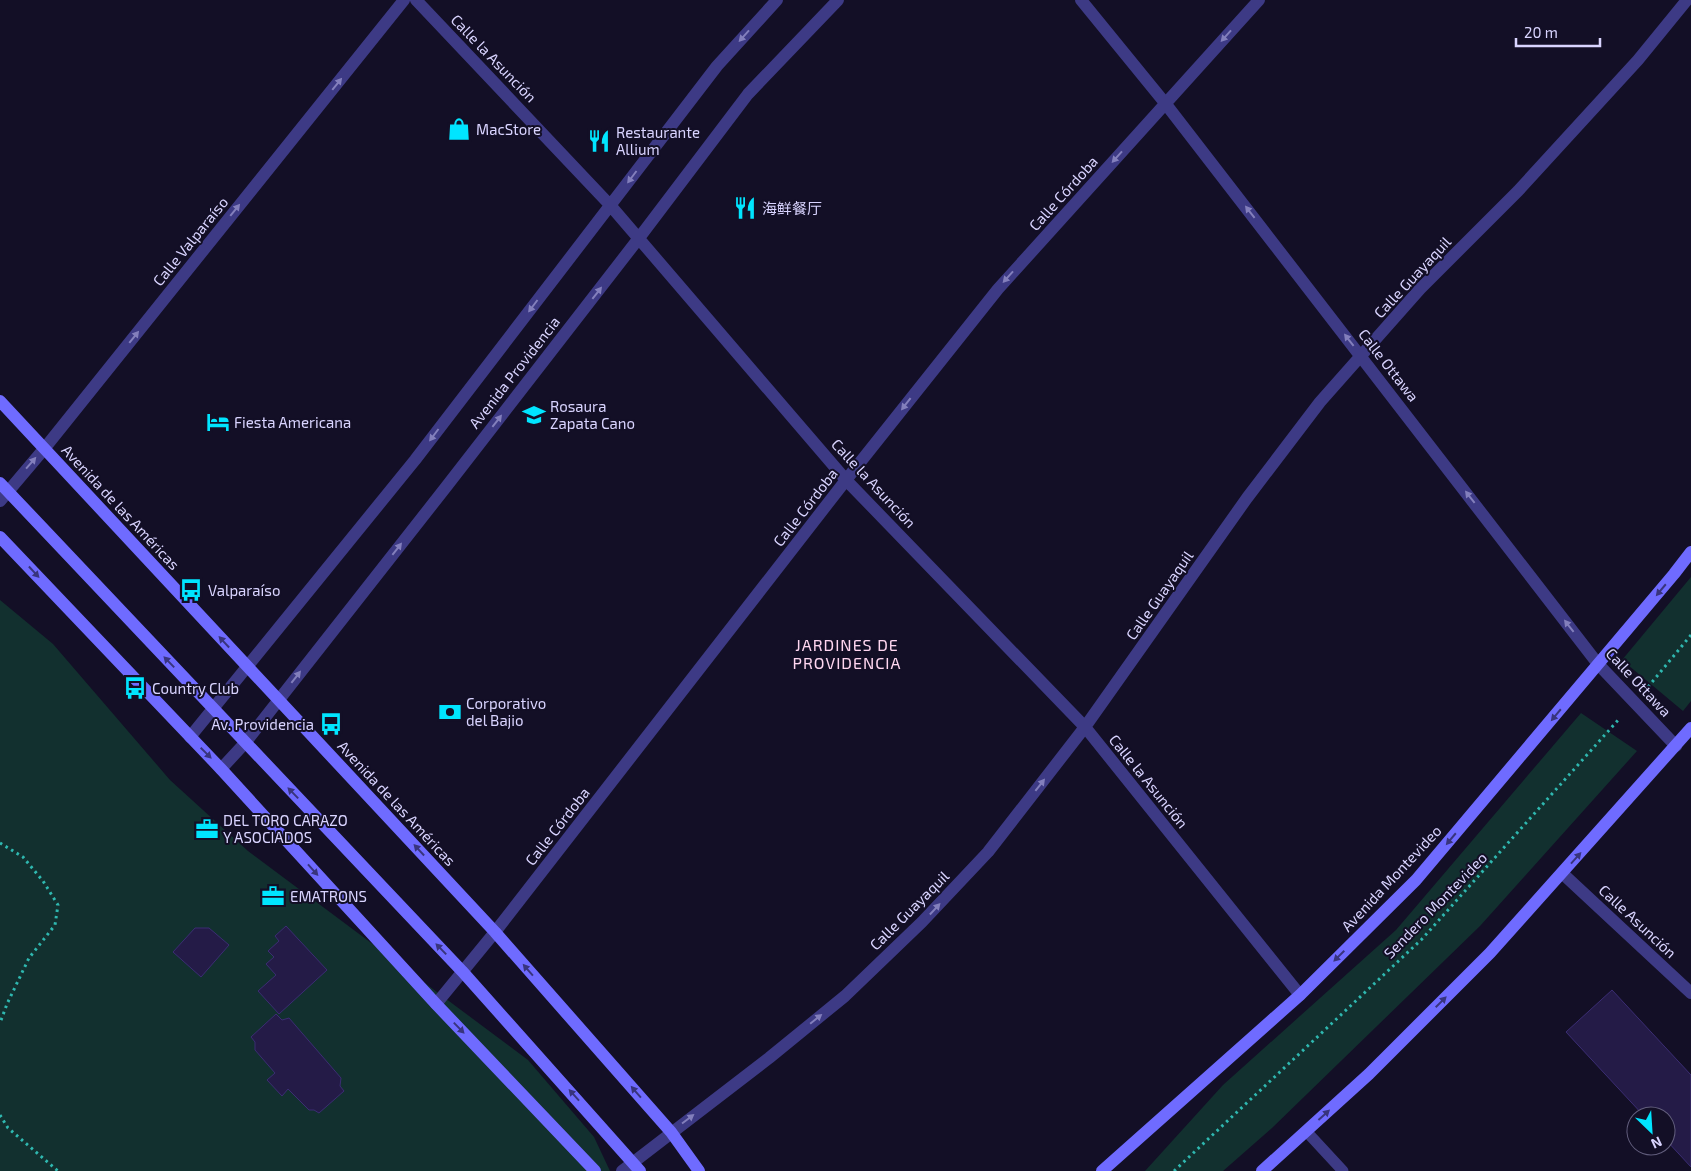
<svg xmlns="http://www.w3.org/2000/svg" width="1691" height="1171" font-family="'Exo 2','Noto Sans SC',sans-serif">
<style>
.green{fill:#12302f}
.building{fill:#241b47;stroke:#3b2d73}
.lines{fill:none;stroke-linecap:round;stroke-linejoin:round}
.path{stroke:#2fb8b0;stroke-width:3;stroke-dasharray:2.5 4;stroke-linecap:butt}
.lane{stroke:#3d3a85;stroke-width:11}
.street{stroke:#3d3a85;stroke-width:12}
.secondary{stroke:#6f6bff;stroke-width:12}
.oneway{fill:#837fbc}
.oneway2{fill:#38347d}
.labels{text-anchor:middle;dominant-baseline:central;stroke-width:4;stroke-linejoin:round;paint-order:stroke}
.street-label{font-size:15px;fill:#d9d4ff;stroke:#130f26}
.poi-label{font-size:15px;fill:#d9d4ff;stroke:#130f26;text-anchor:start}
.neighbourhood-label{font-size:16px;letter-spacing:1px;fill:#ffd6f0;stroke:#130f26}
</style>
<rect width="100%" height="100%" fill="#130f26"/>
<path class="green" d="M1691,577V701L1683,711L1622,660Z
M0,600L53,644L170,780L248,851L528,1060L594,1137L610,1171H0Z
M1581,713L1637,751L1480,926L1272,1128L1223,1171H1145L1223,1085L1396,930Z"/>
<path class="building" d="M286,926L327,970L279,1014L258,991L276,975L266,964L274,957L268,951L279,941L275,936Z
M195,928H209L229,945L201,977L173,952Z
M1612,990L1691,1075V1167L1666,1140V1116H1644L1566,1032Z
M276,1014L282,1020L289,1018L341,1078L340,1086L344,1091L319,1113L314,1110H309L288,1089L282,1096L267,1080L275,1073L255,1050V1042L251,1037Z"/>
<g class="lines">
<path class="path" d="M1648,687L1691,635
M0,843L23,857L43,881L58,905L55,925L29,958L7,1004L0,1023
M0,1115L8,1128L58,1171
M1174,1171L1422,939L1620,718"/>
<path class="lane" d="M1306,1131L1343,1171"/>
<path class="street" d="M416,0L610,205L846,480L1085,727L1300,995
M1081,0L1165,103L1598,664L1676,746
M0,501L44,449L404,0
M190,737L415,460L717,66L777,0
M221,769L245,743L446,487L639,238L748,94L838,0
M1562,873L1691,993
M436,1004L495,932L846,480L998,289L1259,0
M622,1171L769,1058L845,996L922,922L988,852L1085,727L1247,498L1320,402L1420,289L1518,191L1638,60L1687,0"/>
<path class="secondary" d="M0,401L495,932L671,1132L699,1171
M0,483L462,971L640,1171
M0,537L221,769L436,1004L595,1171
M1102,1171L1300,995L1416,880L1674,574L1691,552
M1262,1171L1369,1074L1490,953L1691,728"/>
</g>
<defs><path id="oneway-solid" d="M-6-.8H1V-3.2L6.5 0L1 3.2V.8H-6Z" transform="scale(1.25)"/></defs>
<g class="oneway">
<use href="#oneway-solid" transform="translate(744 36) rotate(132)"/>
<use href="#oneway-solid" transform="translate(1226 36) rotate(132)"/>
<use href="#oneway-solid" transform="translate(337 84) rotate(-51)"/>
<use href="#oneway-solid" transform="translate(1117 157) rotate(132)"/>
<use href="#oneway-solid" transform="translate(632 177) rotate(127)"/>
<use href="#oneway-solid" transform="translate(235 210) rotate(-51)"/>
<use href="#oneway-solid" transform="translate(1250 212) rotate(-128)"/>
<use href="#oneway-solid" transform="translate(1008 277) rotate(132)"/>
<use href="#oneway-solid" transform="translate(597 293) rotate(-52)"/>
<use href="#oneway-solid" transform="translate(533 306) rotate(127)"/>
<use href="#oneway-solid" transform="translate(134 337) rotate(-51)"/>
<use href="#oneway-solid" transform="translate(1349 340) rotate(-128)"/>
<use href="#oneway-solid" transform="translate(906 404) rotate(128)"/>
<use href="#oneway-solid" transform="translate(497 421) rotate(-52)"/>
<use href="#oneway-solid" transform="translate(434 435) rotate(127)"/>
<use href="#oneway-solid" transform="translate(31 463) rotate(-49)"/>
<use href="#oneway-solid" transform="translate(1470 497) rotate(-128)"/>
<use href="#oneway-solid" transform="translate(397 549) rotate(-52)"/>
<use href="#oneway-solid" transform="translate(1569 626) rotate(-128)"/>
<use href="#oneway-solid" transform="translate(296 677) rotate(-52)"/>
<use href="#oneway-solid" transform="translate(1040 785) rotate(-52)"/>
<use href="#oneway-solid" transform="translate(935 909) rotate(-47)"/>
<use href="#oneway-solid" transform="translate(816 1019) rotate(-39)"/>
<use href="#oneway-solid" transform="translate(688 1119) rotate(-37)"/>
</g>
<g class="oneway2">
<use href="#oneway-solid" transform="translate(34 572) rotate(47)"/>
<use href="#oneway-solid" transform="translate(1661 590) rotate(130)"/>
<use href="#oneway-solid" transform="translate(224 642) rotate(-133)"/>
<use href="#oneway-solid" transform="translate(169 662) rotate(-134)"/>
<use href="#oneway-solid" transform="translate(1556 715) rotate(130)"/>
<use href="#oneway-solid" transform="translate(206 753) rotate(45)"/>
<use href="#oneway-solid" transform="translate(293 793) rotate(-134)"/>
<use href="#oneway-solid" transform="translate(1451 839) rotate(130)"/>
<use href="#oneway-solid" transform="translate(419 850) rotate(-133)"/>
<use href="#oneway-solid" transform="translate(1576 858) rotate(-48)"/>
<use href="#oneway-solid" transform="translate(313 870) rotate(48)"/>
<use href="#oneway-solid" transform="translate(441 949) rotate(-134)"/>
<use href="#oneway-solid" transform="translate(1339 956) rotate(135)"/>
<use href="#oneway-solid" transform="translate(528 970) rotate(-131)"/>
<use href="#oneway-solid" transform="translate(1441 1002) rotate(-45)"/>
<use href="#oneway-solid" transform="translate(459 1028) rotate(46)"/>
<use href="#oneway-solid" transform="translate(636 1092) rotate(-131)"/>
<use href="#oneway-solid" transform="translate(574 1095) rotate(-132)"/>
<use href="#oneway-solid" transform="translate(1324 1115) rotate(-42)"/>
</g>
<defs>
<symbol id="shop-bare" viewBox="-9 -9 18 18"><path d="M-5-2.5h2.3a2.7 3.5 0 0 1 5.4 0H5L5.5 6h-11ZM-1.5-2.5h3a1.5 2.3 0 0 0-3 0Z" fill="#00e5ff" stroke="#130f26" stroke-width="2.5" paint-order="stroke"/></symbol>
<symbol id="restaurant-bare" viewBox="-9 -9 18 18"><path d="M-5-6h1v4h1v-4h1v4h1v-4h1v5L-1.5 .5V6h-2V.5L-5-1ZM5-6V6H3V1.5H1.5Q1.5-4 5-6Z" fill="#00e5ff" stroke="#130f26" stroke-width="2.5" paint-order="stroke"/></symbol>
<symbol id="school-bare" viewBox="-9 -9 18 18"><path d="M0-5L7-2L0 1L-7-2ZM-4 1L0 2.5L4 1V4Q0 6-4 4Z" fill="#00e5ff" stroke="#130f26" stroke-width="2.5" paint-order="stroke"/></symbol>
<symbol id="hotel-bare" viewBox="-9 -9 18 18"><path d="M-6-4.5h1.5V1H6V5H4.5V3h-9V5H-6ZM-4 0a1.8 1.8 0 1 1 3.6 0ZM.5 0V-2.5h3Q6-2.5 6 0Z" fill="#00e5ff" stroke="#130f26" stroke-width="2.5" paint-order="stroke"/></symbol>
<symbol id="bus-bare" viewBox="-9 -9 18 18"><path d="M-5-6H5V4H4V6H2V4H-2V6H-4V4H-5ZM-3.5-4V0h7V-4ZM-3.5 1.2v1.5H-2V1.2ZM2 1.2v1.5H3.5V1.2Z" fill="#00e5ff" stroke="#130f26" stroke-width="2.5" paint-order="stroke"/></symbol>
<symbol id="bank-bare" viewBox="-9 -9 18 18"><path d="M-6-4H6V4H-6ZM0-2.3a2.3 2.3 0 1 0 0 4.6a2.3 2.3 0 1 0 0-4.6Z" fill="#00e5ff" stroke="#130f26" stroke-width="2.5" paint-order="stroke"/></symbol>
<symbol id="office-bare" viewBox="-9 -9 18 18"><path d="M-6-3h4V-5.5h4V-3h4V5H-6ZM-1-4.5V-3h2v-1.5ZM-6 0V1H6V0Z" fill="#00e5ff" stroke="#130f26" stroke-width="2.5" paint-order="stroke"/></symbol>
</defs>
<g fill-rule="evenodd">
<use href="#shop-bare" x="443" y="113" width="32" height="32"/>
<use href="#restaurant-bare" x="583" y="125" width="32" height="32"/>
<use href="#restaurant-bare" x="729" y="192" width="32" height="32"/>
<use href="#school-bare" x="518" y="399" width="32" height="32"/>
<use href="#hotel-bare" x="202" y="406" width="32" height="32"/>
<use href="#bus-bare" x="175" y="574" width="32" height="32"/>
<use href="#bus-bare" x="119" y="672" width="32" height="32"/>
<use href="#bank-bare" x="434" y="696" width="32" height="32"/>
<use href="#bus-bare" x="315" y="708" width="32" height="32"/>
<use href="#office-bare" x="191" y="813" width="32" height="32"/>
<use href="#office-bare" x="257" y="880" width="32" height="32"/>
</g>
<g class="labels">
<g class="street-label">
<text transform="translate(494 58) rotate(46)">Calle la Asunción</text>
<text transform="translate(1063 193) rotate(-48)">Calle Córdoba</text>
<text transform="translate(190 241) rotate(-51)">Calle Valparaíso</text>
<text transform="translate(1412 277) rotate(-47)">Calle Guayaquil</text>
<text transform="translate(1389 365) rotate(52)">Calle Ottawa</text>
<text transform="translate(514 372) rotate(-52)">Avenida Providencia</text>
<text transform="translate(874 483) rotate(47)">Calle la Asunción</text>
<text transform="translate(121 507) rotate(47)">Avenida de las Américas</text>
<text transform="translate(805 507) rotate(-52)">Calle Córdoba</text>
<text transform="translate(1159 595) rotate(-55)">Calle Guayaquil</text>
<text transform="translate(1639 682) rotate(47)">Calle Ottawa</text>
<text transform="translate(1149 781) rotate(51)">Calle la Asunción</text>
<text transform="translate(397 803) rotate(47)">Avenida de las Américas</text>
<text transform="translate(557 826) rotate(-52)">Calle Córdoba</text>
<text transform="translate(1391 878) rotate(-47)">Avenida Montevideo</text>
<text transform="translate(1435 905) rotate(-46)">Sendero Montevideo</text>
<text transform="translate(909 910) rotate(-45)">Calle Guayaquil</text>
<text transform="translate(1638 921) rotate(43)">Calle Asunción</text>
</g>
<g class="poi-label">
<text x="476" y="129">MacStore</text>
<text x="616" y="132">Restaurante<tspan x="616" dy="17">Allium</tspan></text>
<text x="762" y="208">海鲜餐厅</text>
<text x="550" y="406">Rosaura<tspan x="550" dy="17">Zapata Cano</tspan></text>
<text x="234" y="422">Fiesta Americana</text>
<text x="208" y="590">Valparaíso</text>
<text x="152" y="688">Country Club</text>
<text x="466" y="703">Corporativo<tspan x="466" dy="17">del Bajio</tspan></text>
<text x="314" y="724" text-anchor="end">Av. Providencia</text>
<text x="223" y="820">DEL TORO CARAZO<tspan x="223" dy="17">Y ASOCIADOS</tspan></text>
<text x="290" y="896">EMATRONS</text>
</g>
<g class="neighbourhood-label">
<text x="847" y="644">JARDINES DE<tspan x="847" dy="18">PROVIDENCIA</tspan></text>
</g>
</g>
<g transform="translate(1651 1131) rotate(155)"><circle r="24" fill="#130f26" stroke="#625e7d"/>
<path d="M0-4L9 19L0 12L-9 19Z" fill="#00e5ff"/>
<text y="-8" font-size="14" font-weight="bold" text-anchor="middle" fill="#d9d4ff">N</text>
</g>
<path d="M1516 38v8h84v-8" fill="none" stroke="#d9d4ff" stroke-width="2.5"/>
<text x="1524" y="38" font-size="15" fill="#d9d4ff" stroke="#130f26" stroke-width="4" paint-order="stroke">20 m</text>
</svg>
